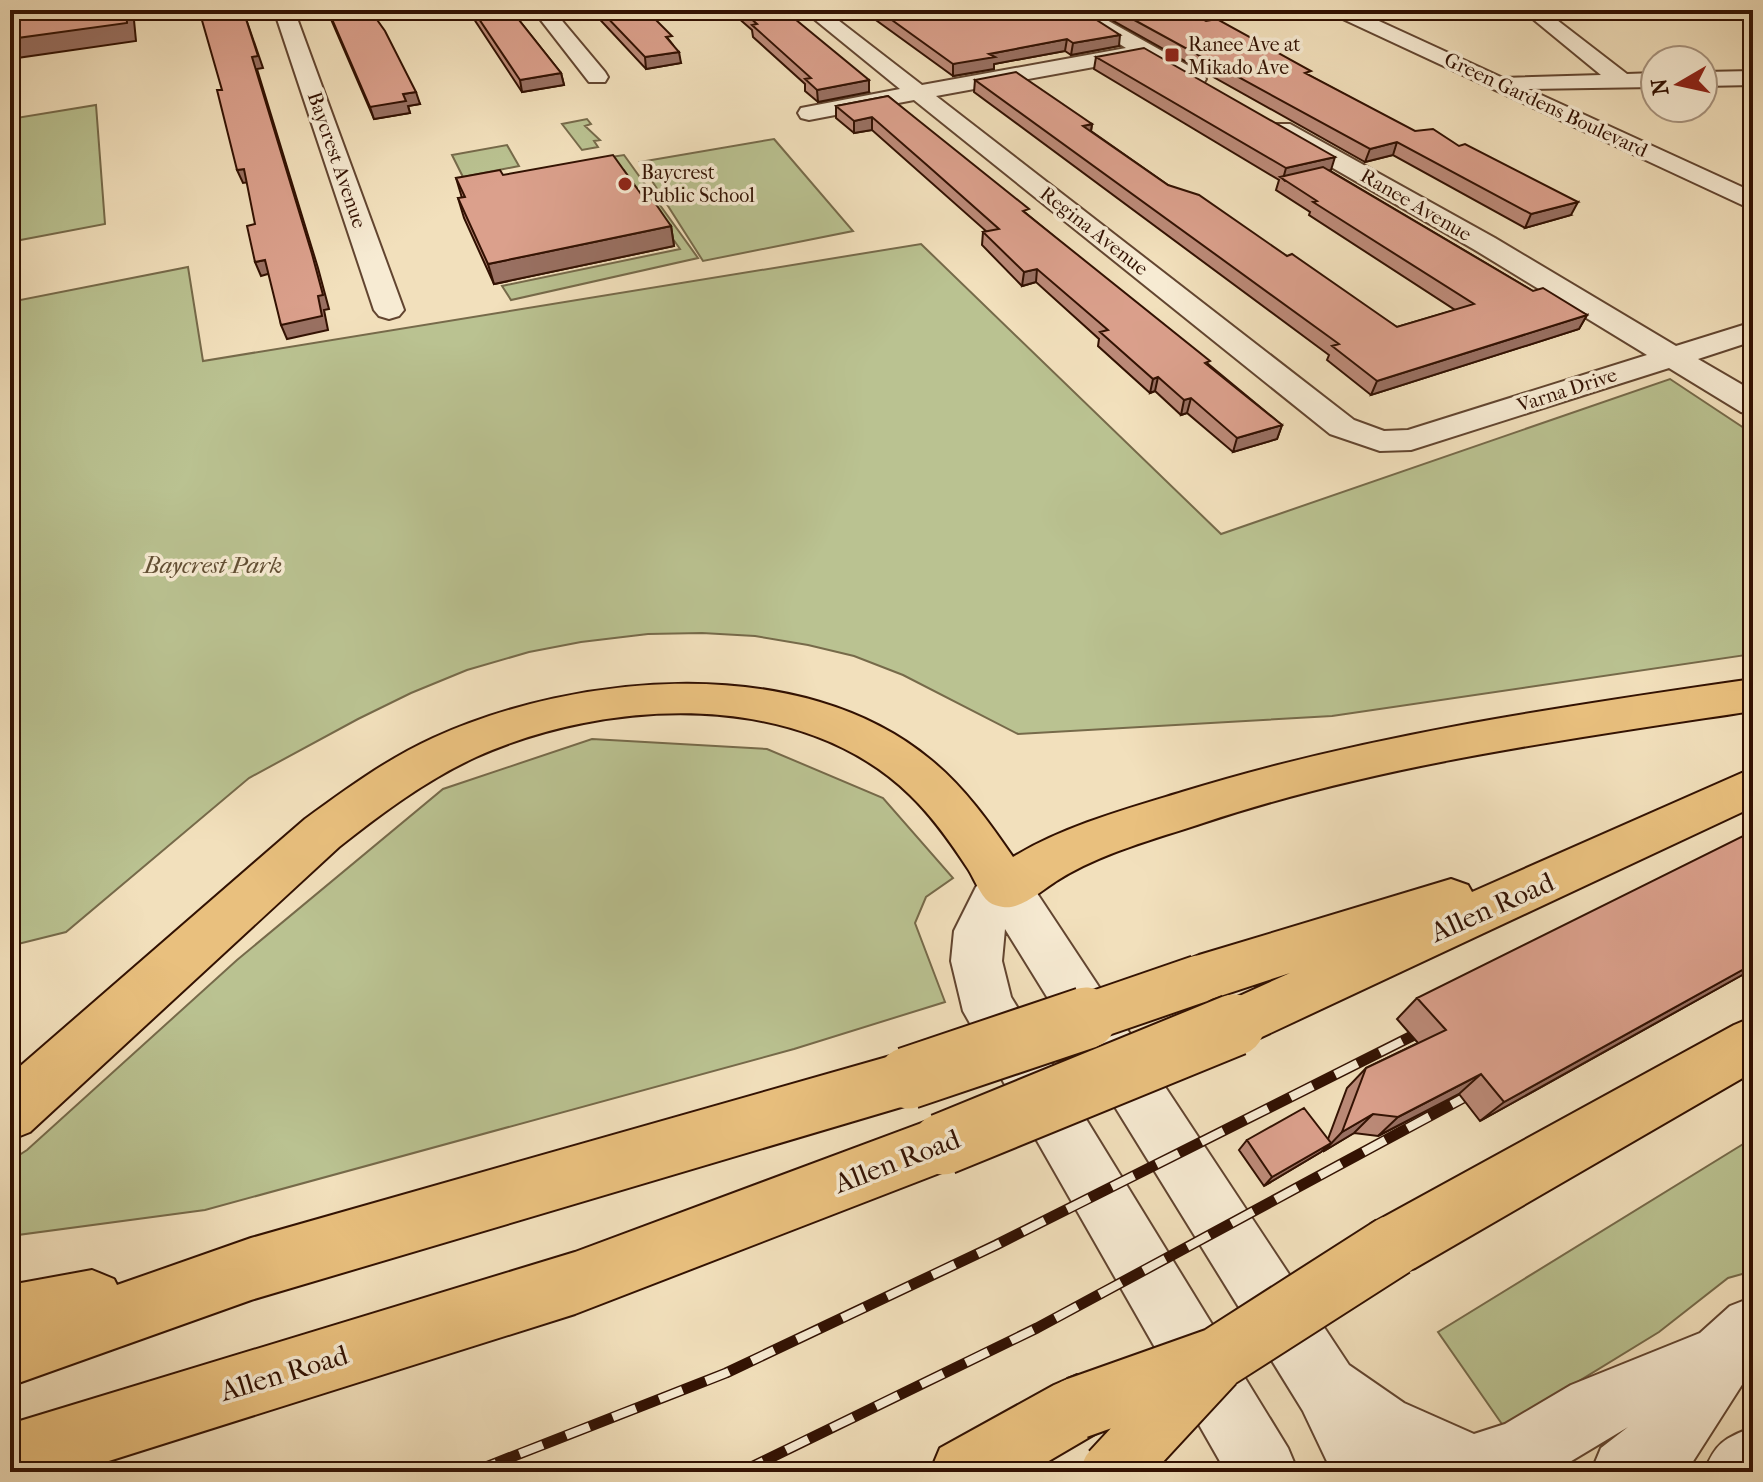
<svg xmlns="http://www.w3.org/2000/svg" width="1763" height="1482" font-family="'IM FELL French Canon',serif">
<style>
.green{fill:#bac291;stroke:#766a4a;stroke-width:2}
.lines{fill:none;stroke-linecap:round;stroke-linejoin:round}
.minor-casing{stroke:#624530;stroke-width:4}
.highway-casing{stroke:#321102;stroke-width:4}
.minor{fill:#f7ebd3;fill-rule:evenodd}
.highway{fill:#e9c07e;fill-rule:evenodd}
.rail-casing{stroke:#321102;stroke-width:11}
.rail{stroke:#f7ebd3;stroke-width:8;stroke-dasharray:25;stroke-linecap:butt}
.highway-bridge-far1-casing{stroke:#321102;stroke-width:51;stroke-linecap:butt}
.highway-bridge-casing{stroke:#321102;stroke-width:65;stroke-linecap:butt}
.highway-bridge-far1{stroke:#e9c07e;stroke-width:47}
.highway-bridge{stroke:#e9c07e;stroke-width:61}
.wall{fill:#bc8a78;stroke:#321102;stroke-width:2}
.shaded-wall{fill:#997062;stroke:#321102;stroke-width:2}
.building{fill:#dba08c;stroke:#321102;stroke-width:2}
.poi-dot{fill:#8f2418;stroke:#f7ebd3;stroke-width:3}
.labels{text-anchor:middle;dominant-baseline:central;stroke-width:7;stroke-linejoin:round;paint-order:stroke}
.far-poi-label{font-size:20px;fill:#321102;stroke:#f7ebd3;text-anchor:start}
.far-street-label{font-size:20px;fill:#321102;stroke:#f7ebd3}
.park-label{font-size:24px;font-style:italic;fill:#624f34;stroke:#f7ebd3}
.near-street-label{font-size:28px;fill:#321102;stroke:#f7ebd3}
</style>
<rect width="100%" height="100%" fill="#f2e0bc"/>
<filter id="stains"><feTurbulence type="fractalNoise" baseFrequency=".0025" numOctaves="4"/><feColorMatrix values="0 0 0 0 .2 0 0 0 0 .09 0 0 0 0 .02 0 0 0 .5 -.17"/></filter>
<radialGradient id="worn" r=".72"><stop offset=".6" stop-color="#630" stop-opacity="0"/><stop offset="1" stop-color="#630" stop-opacity=".3"/></radialGradient>
<path class="green" d="M96,105L105,224L10,242V119Z
M587,119L591,124L585,126L600,140L594,141L598,147L582,150L562,124Z
M774,139L853,231L703,261L640,162Z
M507,145L519,166L463,177L452,155Z
M624,155L698,258L511,300L502,286L680,249L657,216L562,236L642,196L624,170L512,193L585,161Z
M921,244L1221,534L1670,379L1753,434V654L1332,716L1018,734L903,675L854,656L808,645L755,636L702,633L648,634L581,642L529,652L467,670L411,693L358,719L249,778L66,932L10,946V302L188,267L203,361Z
M592,739L767,749L883,798L953,878L926,897L915,923L945,1002L794,1049L205,1210L10,1236V1161L27,1150L237,960L443,789Z
M1753,1138V1271L1728,1278L1659,1332L1504,1427L1438,1332Z"/>
<g class="lines">
<defs>
<path id="minor" d="M274,10H294L404,310L399,316L389,319L379,316L374,310Z
M533,10H553L605,72L608,77L605,82H589Z
M803,10H825L922,85L1126,48L1065,10H1089L1203,74L1206,79L1203,84H1187L1143,58L936,96L1354,420L1384,431L1408,430L1647,355L1475,250L1274,134L1270,129L1274,124H1290L1495,238L1676,346L1753,322V341L1698,359L1753,391V415L1741,412L1669,368L1411,450L1380,451L1330,434L914,100L809,120L801,118L798,113L801,108L900,89Z
M1329,10H1355L1503,78L1601,75L1522,10H1544L1627,74L1655,73V87L1528,89L1753,192V210L1332,14Z
M1732,10H1753V23Z
M1753,71V85L1703,86V72Z
M1006,866L1023,872L1349,1365L1404,1403L1474,1434L1505,1424L1571,1385L1700,1333L1730,1306L1753,1297V1372L1745,1380L1692,1463L1680,1472H1591L1601,1448L1628,1427L1553,1472H1332L1303,1411L1005,929L1002,961L1011,997L1288,1448L1298,1472H1226L963,1011L951,961L954,931L976,887L989,872Z
M1753,1427V1472H1704C1716,1442 1724,1439 1753,1427Z"/>
<path id="highway" d="M1753,679V711C1568,739 1381,764 1203,823C1155,839 1101,853 1058,880C1043,889 1021,910 1003,907C998,906 993,905 989,902C980,895 974,878 968,869C951,843 933,817 910,795C800,688 607,698 476,757C426,780 382,813 339,847L30,1132L10,1140V1075L305,819C346,789 387,759 433,738C578,672 802,652 931,760C964,787 989,822 1013,857C1064,826 1126,809 1182,792C1369,734 1561,707 1753,679Z
M1753,768V807L1234,1050L1215,1043L1207,1025L1215,1007L1290,973L1199,1003L1181,996L1173,979L1181,962L1199,955L1451,879L1468,885L1472,892Z
M1753,1017V1072L1415,1268L1393,1276L1371,1268L1363,1246L1371,1224L1734,1025Z
M908,1051L928,1059L936,1078L928,1097L908,1105L251,1300L10,1386V1285L92,1270L114,1279L117,1285L251,1238Z
M943,1115L963,1124L972,1144L963,1164L575,1314L74,1472H10V1424L575,1252Z
M1077,1375L1100,1385L1110,1408L1100,1431L1030,1472H930L940,1448L1054,1385Z"/>
</defs>
<use href="#minor" class="minor-casing"/>
<use href="#highway" class="highway-casing"/>
<use href="#minor" class="minor"/>
<use href="#highway" class="highway"/>
<defs>
<path id="rail" d="M473,1472L726,1373L996,1245L1430,1027
M741,1472L1037,1328L1482,1088"/>
</defs>
<use href="#rail" class="rail-casing"/>
<use href="#rail" class="rail"/>
<defs>
<path id="highway-bridge-far1" d="M1080,1020L1199,979"/>
<path id="highway-bridge" d="M908,1078L1086,1018
M943,1144L1234,1025
M1077,1408L1218,1358L1393,1246
M1112,1472L1213,1363"/>
</defs>
<use href="#highway-bridge-far1" class="highway-bridge-far1-casing"/>
<use href="#highway-bridge" class="highway-bridge-casing"/>
<use href="#highway-bridge-far1" class="highway-bridge-far1"/>
<use href="#highway-bridge" class="highway-bridge"/>
</g>
<path class="wall" d="M327,10H376L379,20L377,21L420,104L408,106L410,113L374,119Z
M468,10H511L561,73L564,85L522,92Z
M591,10H646L673,45L681,63L646,69Z
M729,10H784L869,92L818,102L805,91V84L753,37L752,30Z
M862,10H1081L1119,46L1071,55L1065,51L994,64V69L953,76Z
M1094,10H1186L1571,215L1525,228L1393,155L1365,162Z
M1096,57L1331,170H1329L1533,291L1587,315L1579,329L1371,395L1327,360L1329,355L974,92L975,80L1092,124L1091,131L1168,185L1287,256L1397,327L1455,310L1309,215L1310,212L1276,190L1279,180L1094,69Z
M888,96L1028,215L1282,425L1277,439L1233,452L1187,413L1181,415L1155,391L1150,393L1098,346L1099,339L1036,282L1022,286L982,245L983,232L986,231L872,130L854,133L836,118V106Z
M503,175L646,201L671,226L674,246L494,284L464,218L458,198H462L456,178Z
M1753,969L1480,1121L1459,1094L1378,1136L1354,1133L1324,1151V1149L1321,1152L1264,1186L1239,1150L1247,1140L1328,1139L1347,1088L1366,1068L1418,1043L1397,1019L1417,998Z"/>
<path class="shaded-wall" d="M126,10H133L136,41L10,59V39Z
M192,10H200L203,19L196,20Z
M243,10L263,68L257,69L318,268L329,309L324,310L328,330L287,339L281,325Z
M369,10H376L379,20L373,21Z
M1120,35L1119,46L1071,55L1073,43Z
M1067,39L1065,51L994,64V69L953,76V64L989,54Z
M679,52L681,63L646,69L645,57Z
M561,73L564,85L522,92L520,80Z
M869,80V92L818,102L817,90Z
M416,92L420,104L408,106L410,113L374,119L370,107L403,94Z
M872,117V130L854,133V121Z
M1092,124L1090,137L1083,126Z
M1397,142L1393,155L1365,162L1370,149Z
M1335,157L1331,170L1285,181L1283,179L1286,168Z
M244,169L250,182L243,183L237,170Z
M1578,202L1571,215L1525,228L1531,214Z
M671,226L674,246L494,284L488,264Z
M265,260L271,273L261,276L255,262Z
M1037,269L1036,282L1022,286L1024,272Z
M1587,315L1579,329L1371,395L1377,381Z
M1158,377L1155,391L1150,393L1153,379Z
M1191,398L1187,413L1181,415L1184,400Z
M1282,425L1277,439L1233,452L1237,438Z
M1753,964V969L1480,1121L1504,1102Z
M1481,1074L1459,1094L1378,1136L1398,1117Z
M1373,1114L1354,1133L1324,1151L1342,1132Z
M1331,1143L1321,1152L1264,1186L1272,1177Z"/>
<path class="building" d="M10,10H126L127,23L10,39Z
M199,10H243L258,56L252,57L312,254L323,295L318,296L322,316L281,325L265,260L255,262L247,226L255,224L244,169L237,170L217,90H222Z
M328,10H370L385,31L416,92L403,94L406,101L370,107Z
M473,10H511L561,73L520,80Z
M600,10H646L672,36L666,37L679,52L645,57Z
M741,10H784L869,80L817,90L805,79L811,78L752,25L757,24Z
M878,10H1081L1120,35L1073,43L1067,39L989,54L995,57L953,64Z
M1116,10H1186L1206,21L1217,19L1311,71L1305,73L1415,131L1433,129L1459,146L1465,144L1578,202L1531,214L1397,142L1370,149Z
M1144,48L1335,157L1286,168L1096,57Z
M1016,72L1092,124L1083,126L1168,185L1199,195L1287,256L1292,254L1397,327L1474,304L1313,202L1317,201L1280,177L1323,167L1533,291L1543,288L1587,315L1377,381L1332,346L1339,344L975,80Z
M888,96L1029,209L1023,211L1210,361L1205,363L1282,425L1237,438L1191,398L1184,400L1158,377L1153,379L1100,332L1108,330L1037,269L1024,272L983,232L999,229L928,166L872,117L854,121L836,106Z
M613,155L646,201L653,200L671,226L488,264L458,198L465,197L456,178L500,170L503,175Z
M1753,831V964L1504,1102L1481,1074L1398,1117L1373,1114L1342,1132L1366,1068L1446,1030L1417,998Z
M1304,1108L1331,1143L1272,1177L1247,1140Z"/>
<g class="poi-dot">
<rect x="1164" y="47" width="16" height="16" rx="4"/>
<circle cx="625" cy="184" r="8"/>
</g>
<g class="labels">
<g class="far-poi-label">
<text x="1188" y="44">Ranee Ave at<tspan x="1188" dy="23">Mikado Ave</tspan></text>
<text x="641" y="172">Baycrest<tspan x="641" dy="23">Public School</tspan></text>
</g>
<g class="far-street-label">
<text transform="translate(1546 105) rotate(25)">Green Gardens Boulevard</text>
<text transform="translate(337 160) rotate(71)">Baycrest Avenue</text>
<text transform="translate(1416 205) rotate(30)">Ranee Avenue</text>
<text transform="translate(1094 231) rotate(38)">Regina Avenue</text>
<text transform="translate(1567 390) rotate(-18)">Varna Drive</text>
</g>
<g class="park-label">
<text x="213" y="565">Baycrest Park</text>
</g>
<g class="near-street-label">
<text transform="translate(1492 907) rotate(-24)">Allen Road</text>
<text transform="translate(897 1161) rotate(-21)">Allen Road</text>
<text transform="translate(284 1373) rotate(-17)">Allen Road</text>
</g>
</g>
<rect width="1763" height="1482" fill="none" stroke="#f2e0bc" stroke-width="40"/>
<rect x="12" y="12" width="1739" height="1458" fill="none" stroke="#321102" stroke-width="4"/>
<rect x="20" y="20" width="1723" height="1442" fill="none" stroke="#321102" stroke-width="2"/>
<g transform="translate(1679 84) rotate(261)"><circle r="38" fill="#f7ebd3" stroke="#a8947f" stroke-width="2"/>
<path d="M0-6L14 30L0 20L-14 30Z" fill="#8f2418"/>
<text y="-12" font-size="22" font-weight="bold" text-anchor="middle" fill="#321102">N</text>
</g>
<rect width="100%" height="100%" filter="url(#stains)"/>
<rect width="100%" height="100%" fill="url(#worn)"/>
</svg>
